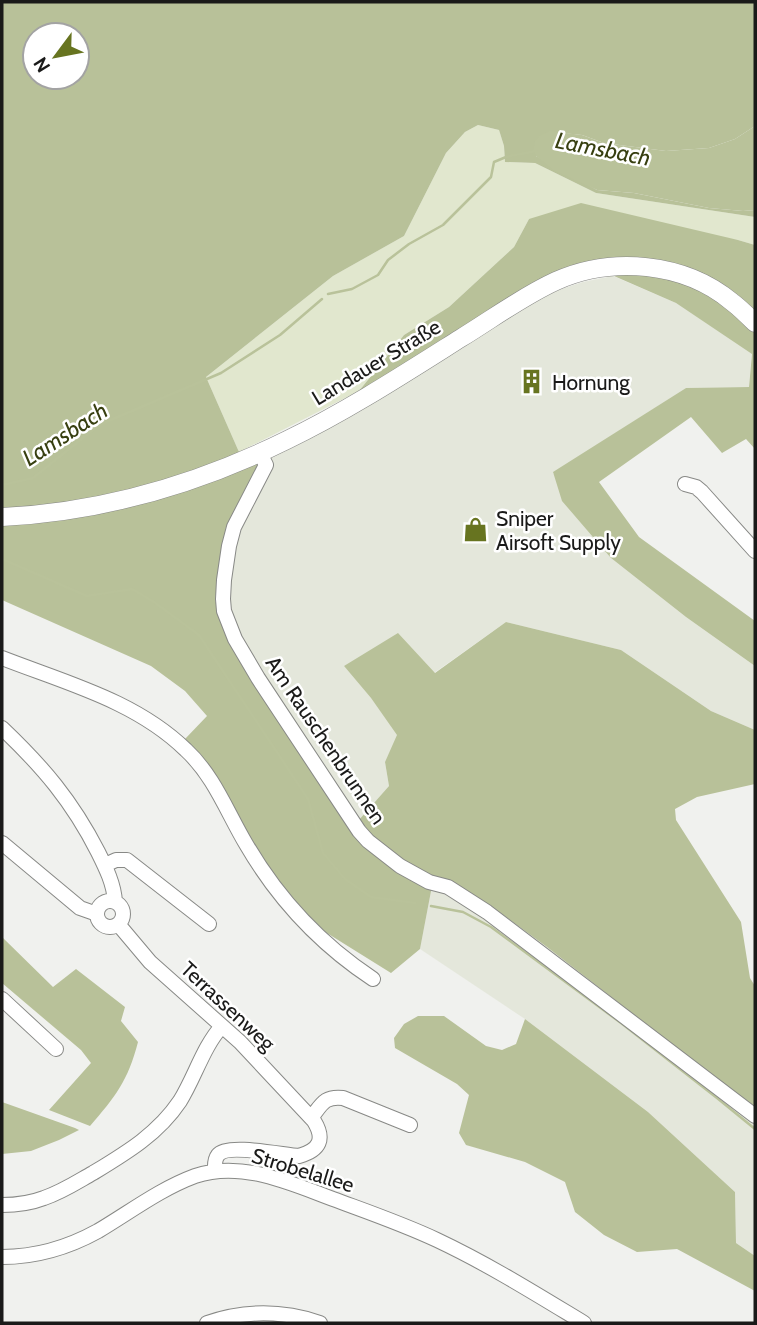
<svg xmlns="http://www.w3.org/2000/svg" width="757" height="1325" font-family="Cabin,sans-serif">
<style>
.built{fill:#e4e7db}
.green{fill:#e1e7ce}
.forest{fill:#b8c199;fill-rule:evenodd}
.water{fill:#b9c29a}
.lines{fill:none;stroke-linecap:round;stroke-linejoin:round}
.stream{stroke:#b9c29a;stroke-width:2.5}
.minor-casing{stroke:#888986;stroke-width:16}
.major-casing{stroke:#888986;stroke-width:19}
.minor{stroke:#fff;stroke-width:14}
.major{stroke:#fff;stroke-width:18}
.labels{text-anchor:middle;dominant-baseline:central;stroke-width:5;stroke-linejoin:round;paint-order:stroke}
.street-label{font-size:21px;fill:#1a1a19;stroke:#fff}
.poi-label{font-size:21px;fill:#1a1a19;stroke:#fff;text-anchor:start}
.water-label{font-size:23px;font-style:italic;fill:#373f10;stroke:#fff}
</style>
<rect width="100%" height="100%" fill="#f0f1ee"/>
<path class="built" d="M613,276L676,303L752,353L749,387L686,388L553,473L611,558L686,617L755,666V730L711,711L621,650L506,622L434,673L344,666L371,698L398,735L385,762L389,786L358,821L254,663L233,621L229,593L235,542L271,456L534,298L583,282Z
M432,886L488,904L547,947L755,1109V1256L736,1243L735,1192L648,1112L525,1019L420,949Z"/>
<path class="green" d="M478,125L499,130L504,146L505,162L535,163L596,193L755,217V245L738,240L529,219L514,247L449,307L404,335L359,391L239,452L206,377L333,276L404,236L446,153L465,132Z"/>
<path class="forest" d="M2,2H755V126L735,139L709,148L666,151L604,143L582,135L562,133L536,156L597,190L634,193L709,208L743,211L755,210V217L596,193L535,163L505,162L504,146L499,130L478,125L465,132L446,153L404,236L333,276L206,377L239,452L259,463L226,527L215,600L231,642L348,820L432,886L420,949L391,973L314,925L268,871L211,770L185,739L207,716L185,691L151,666L2,600ZM35,35H77V77H35Z
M581,203L738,240L755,245V449L746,439L722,453L691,417L599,482L639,537L755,621V666L686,617L611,558L562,501L553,472L686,388L749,387L752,354L676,303L614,276L543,279L359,391L404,335L449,307L514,247L529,219Z
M506,622L621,650L711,711L755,730V784L697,797L675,809L676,820L741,922L750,978L755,986V1109L547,947L488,904L465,895L388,852L358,821L389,786L385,762L397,735L371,698L344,666L398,633L435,673Z
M2,937L53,987L76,969L125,1007L121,1021L138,1042C128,1081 115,1097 90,1126L49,1110L91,1063L81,1050L2,983Z
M418,1016H444L486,1046L502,1050L516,1044L525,1019L648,1112L735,1192L736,1243L755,1256V1291L677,1249L637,1252L604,1235L575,1212L565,1182L525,1162L466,1145L459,1133L469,1095L457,1084L395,1048L394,1038L404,1024Z
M2,1102L75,1128L79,1130L59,1140L31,1151L2,1154Z"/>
<path class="water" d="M755,126V210L743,211L709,208L634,193L597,190L553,170L536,156L533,150L535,141L539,136L550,131L582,135L604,143L666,151L709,148L735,139Z"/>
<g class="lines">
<path class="stream" d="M328,294L352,289L378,275L388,260L409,244L443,225L491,177L494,162L506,157L536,151
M2,485L33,478L99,425L221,373L280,335L322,299
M2,559L87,596L132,589L154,602L199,635L308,799L323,853L345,879L371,897L415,903
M431,906L463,912L491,927L621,1023L717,1098L755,1129"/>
<defs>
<path id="minor" d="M260,453L266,465L234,527L229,546L224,580L223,599L224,611L235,639L258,678L359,831L368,841L400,866L429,882L448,887L487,912L755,1116
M685,484L696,487L702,492L755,551
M2,658C66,683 136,701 186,750C214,776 227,812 246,844C278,899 320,944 373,979
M2,728C43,767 72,801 98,852C106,868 114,884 115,902
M2,843L80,908L97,914
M105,865L116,860H127L209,924
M97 914a13 13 0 1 1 26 0a13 13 0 1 1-26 0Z
M118,924L150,962L240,1042L314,1121C325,1139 320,1150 299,1156C283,1155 227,1143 218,1155C214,1160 215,1166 215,1171
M2,999L56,1049
M311,1118C322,1104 324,1096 343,1098L410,1125
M2,1205C16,1205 31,1203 44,1198C62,1192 77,1182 93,1173C126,1153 158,1134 180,1101C195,1077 203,1047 222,1026
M2,1257C35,1257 69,1247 98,1231C130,1212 160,1189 195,1176C241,1160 290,1183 333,1199C368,1212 403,1224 437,1240C488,1264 536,1294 584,1323
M207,1323C245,1310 282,1310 320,1323"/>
<path id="major" d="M2,517C101,512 198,484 287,440C347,411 404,374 461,338C492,319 523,296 556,281C612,256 684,262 732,302C740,308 748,316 755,323"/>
</defs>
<use href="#minor" class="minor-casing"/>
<use href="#major" class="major-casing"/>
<use href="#minor" class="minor"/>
<use href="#major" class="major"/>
</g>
<defs>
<symbol id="building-bare" viewBox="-9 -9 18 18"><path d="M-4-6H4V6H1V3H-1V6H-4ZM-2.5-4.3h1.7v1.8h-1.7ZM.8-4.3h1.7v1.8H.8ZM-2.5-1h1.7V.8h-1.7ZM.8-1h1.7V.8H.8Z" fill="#677420" stroke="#fff" stroke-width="2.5" paint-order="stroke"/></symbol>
<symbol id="shop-bare" viewBox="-9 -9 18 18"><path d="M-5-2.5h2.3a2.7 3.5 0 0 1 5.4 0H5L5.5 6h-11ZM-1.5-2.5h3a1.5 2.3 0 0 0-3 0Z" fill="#677420" stroke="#fff" stroke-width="2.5" paint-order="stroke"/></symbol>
</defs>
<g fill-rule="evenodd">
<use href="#building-bare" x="514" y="364" width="35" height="35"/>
<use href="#shop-bare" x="458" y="512" width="35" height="35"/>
</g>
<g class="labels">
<g class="street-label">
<text transform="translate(376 362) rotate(-31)">Landauer Straße</text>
<text transform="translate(326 740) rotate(56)">Am Rauschenbrunnen</text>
<text transform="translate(228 1006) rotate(43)">Terrassenweg</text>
<text transform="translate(303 1170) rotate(17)">Strobelallee</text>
</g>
<g class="poi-label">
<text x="552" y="382">Hornung</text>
<text x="496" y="518">Sniper<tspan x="496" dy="24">Airsoft Supply</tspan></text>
</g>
<g class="water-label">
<text transform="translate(603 149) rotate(11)">Lamsbach</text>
<text transform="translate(65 434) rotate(-33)">Lamsbach</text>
</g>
</g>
<rect width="757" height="1325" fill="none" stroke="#1a1a19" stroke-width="7"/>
<g transform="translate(56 56) rotate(238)"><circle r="33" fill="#ffffff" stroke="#a3a3a3" stroke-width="2"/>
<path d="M0-5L12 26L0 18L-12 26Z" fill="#677420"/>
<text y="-10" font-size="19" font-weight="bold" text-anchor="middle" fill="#1a1a19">N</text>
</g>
</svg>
